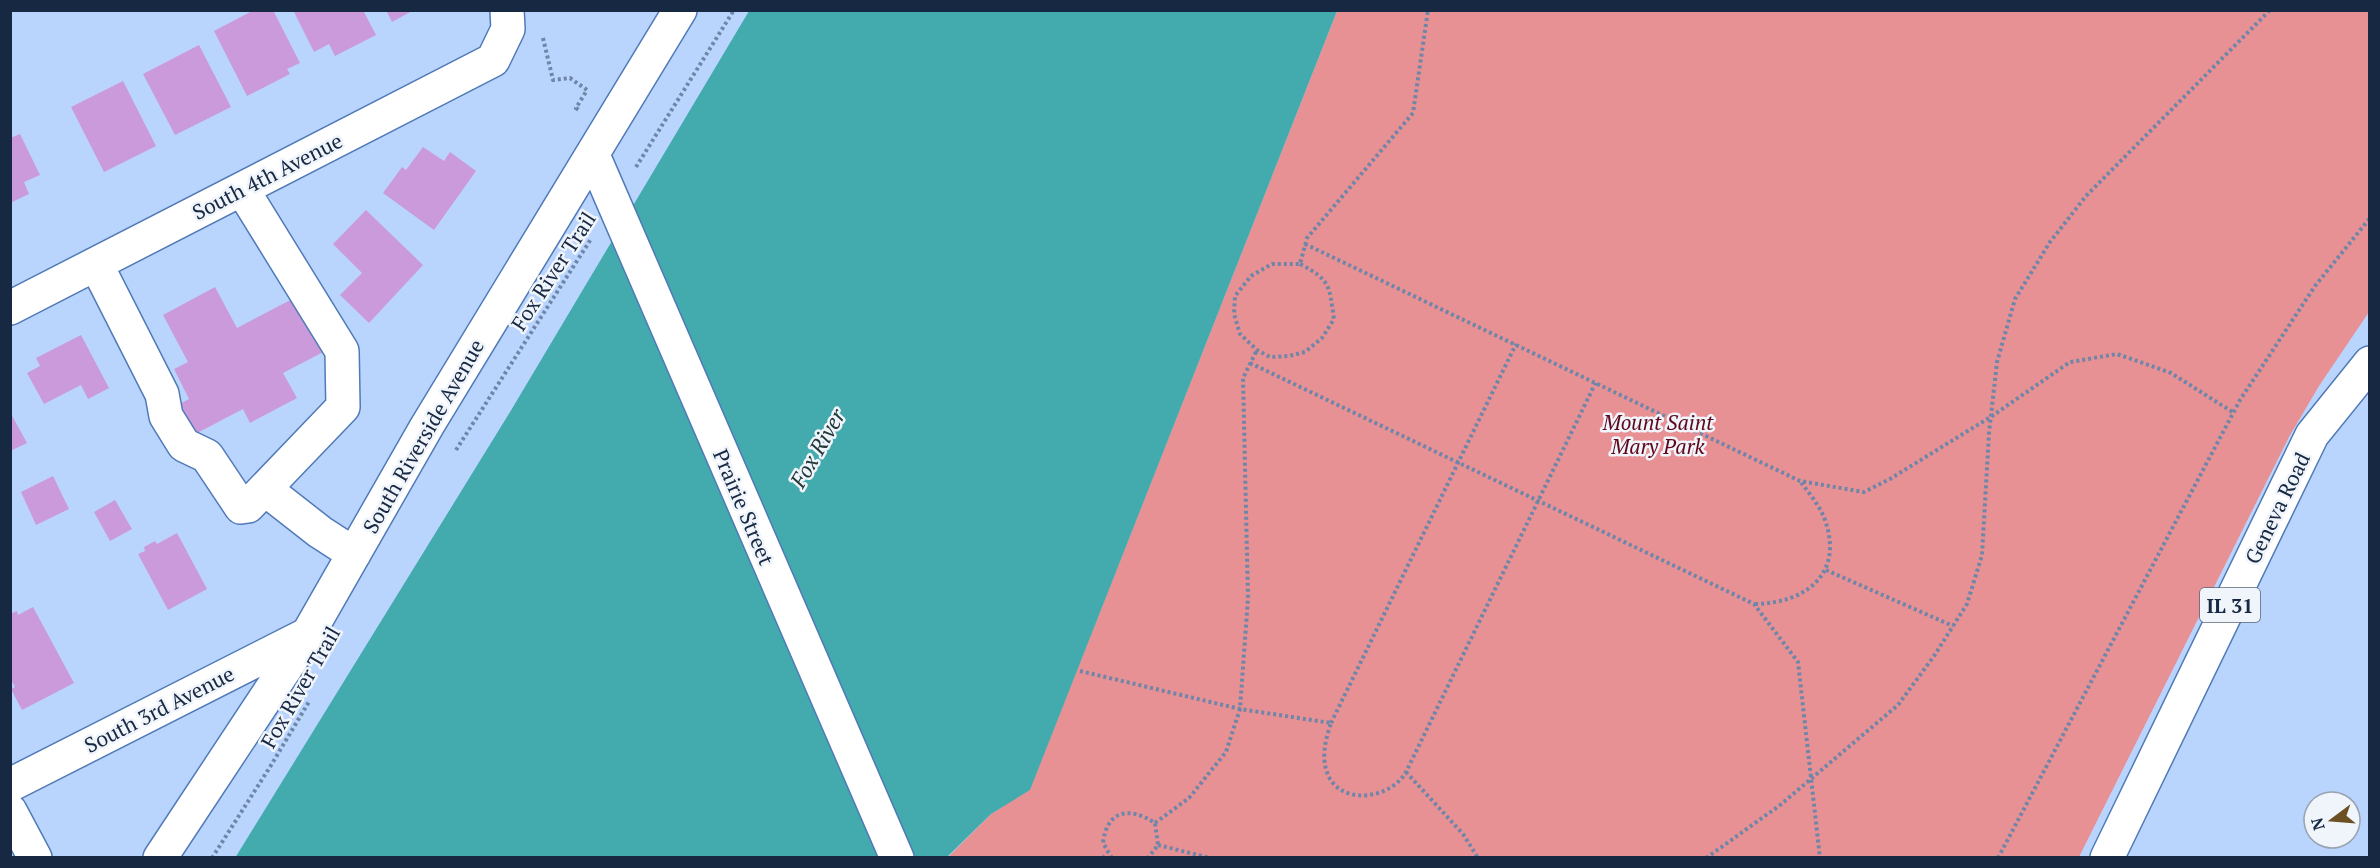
<svg xmlns="http://www.w3.org/2000/svg" width="2380" height="868" font-family="'PT Serif',serif">
<style>
.green{fill:#e89194}
.water{fill:#43abae}
.building{fill:#cb9adb}
.lines{fill:none;stroke-linecap:round;stroke-linejoin:round}
.minor-casing{stroke:#507ab7;stroke-width:36}
.major-casing{stroke:#507ab7;stroke-width:36}
.path{stroke:#6f86a8;stroke-width:4;stroke-dasharray:3 3;stroke-linecap:butt}
.minor{stroke:#fff;stroke-width:33}
.major{stroke:#fff;stroke-width:33}
.labels{text-anchor:middle;dominant-baseline:central;stroke-width:5;stroke-linejoin:round;paint-order:stroke}
.shield{fill:#f0f4fb;stroke:#58657a;stroke-width:1.5}
.shield-label{font-size:20px;font-weight:bold;fill:#172842}
.street-label{font-size:21px;fill:#172842;stroke:#f0f4fb}
.park-label{font-size:21px;font-style:italic;fill:#5f0619;stroke:#f0f4fb}
.water-label{font-size:22px;font-style:italic;fill:#22393a;stroke:#f0f4fb}
</style>
<rect width="100%" height="100%" fill="#b9d5fe"/>
<path class="green" d="M1337,11H2369V312L2319,386L2289,437L2079,857L947,858L991,814L1030,789Z"/>
<path class="water" d="M749,11H1337L1030,790L991,814L947,857L235,858L510,412Z"/>
<path class="building" d="M254,10H273L300,63L287,69L290,74L247,96L214,31Z
M293,10H363L376,35L335,56L329,44L314,52Z
M386,10H414L392,22Z
M199,45L231,107L175,135L143,74Z
M123,81L156,146L104,172L71,107Z
M20,134L40,175L24,182L29,194L10,203V138Z
M423,147L444,161L450,152L476,171L434,230L383,193L402,167L406,170Z
M366,210L423,265L369,323L340,295L362,273L333,244Z
M215,287L237,328L300,295L329,349L283,373L297,398L250,423L243,409L184,440L168,410L189,399L174,369L188,362L163,315Z
M81,335L109,388L88,399L81,385L44,404L27,373L40,366L36,358Z
M10,412L27,443L10,451Z
M53,476L69,509L36,525L21,492Z
M115,500L132,529L110,541L94,512Z
M177,533L207,589L168,610L138,554L145,551L144,547L155,541L157,544Z
M33,607L74,683L22,710L11,689L15,687L10,678V614L17,611L18,615Z"/>
<g class="lines">
<defs>
<path id="minor" d="M593,155L897,858
M96,264L162,394L166,416L184,445L207,456L241,507L248,506L343,407L342,351L242,189
M10,308L493,60L508,29L507,10
M265,489L320,532L354,554
M10,785L306,635
M10,811L35,858
M160,858L308,634L427,426L680,10"/>
<path id="major" d="M2107,858L2312,435L2370,363"/>
</defs>
<use href="#minor" class="minor-casing"/>
<use href="#major" class="major-casing"/>
<path class="path" d="M543,38L553,80L570,78L587,90L576,108L579,110
M636,167L734,10
M1305,244L1800,481L1864,492L1890,479L1992,416L2070,362L2117,354L2171,373L2234,413
M1300,264C1331,280 1329,286 1334,319L1322,338L1305,352L1289,356L1270,357L1257,350L1240,334L1234,314L1235,296L1251,276L1272,264H1300L1307,238L1413,113L1428,10
M1250,363L1754,604L1798,662L1820,858
M456,450L591,239
M1826,570L1953,626
M1755,604C1806,603 1844,574 1825,520C1820,506 1809,493 1800,481
M1080,671L1240,709L1331,723C1325,741 1320,761 1330,779C1347,806 1392,797 1406,772L1596,382
M1331,723L1516,344
M1406,772L1463,834L1478,858
M1155,823L1189,798L1226,752L1240,709L1248,598L1243,378L1257,350
M1158,845L1210,858
M212,858L270,767L310,700
M1103,858L1107,853
M1112,858L1103,843C1107,810 1129,806 1155,823L1158,845L1148,858
M1706,858L1779,806L1898,705L1934,656L1967,604L1982,555L1989,433L1997,362L2015,299L2050,242L2086,196L2270,10
M1998,858L2240,400L2315,286L2370,218"/>
<use href="#minor" class="minor"/>
<use href="#major" class="major"/>
</g>
<g class="labels">
<rect class="shield" x="2200" y="588" width="60" height="34" rx="4.5"/>
<g class="shield-label">
<text x="2230" y="605">IL 31</text>
</g>
<g class="street-label">
<text transform="translate(267 176) rotate(-27)">South 4th Avenue</text>
<text transform="translate(553 271) rotate(-57)">Fox River Trail</text>
<text transform="translate(423 436) rotate(-60)">South Riverside Avenue</text>
<text transform="translate(744 507) rotate(67)">Prairie Street</text>
<text transform="translate(2277 508) rotate(-64)">Geneva Road</text>
<text transform="translate(300 687) rotate(-60)">Fox River Trail</text>
<text transform="translate(159 709) rotate(-27)">South 3rd Avenue</text>
</g>
<g class="park-label">
<text x="1658" y="422">Mount Saint<tspan x="1658" dy="24">Mary Park</tspan></text>
</g>
<g class="water-label">
<text transform="translate(817 448) rotate(-60)">Fox River</text>
</g>
</g>
<rect width="2380" height="868" fill="none" stroke="#172842" stroke-width="24"/>
<g transform="translate(2332 820) rotate(254)"><circle r="28" fill="#f0f4fb" stroke="#99a2b1" stroke-width="1.5"/>
<path d="M0-4.5L10 22L0 15L-10 22Z" fill="#6c5023"/>
<text y="-9" font-size="16" font-weight="bold" text-anchor="middle" fill="#172842">N</text>
</g>
</svg>
